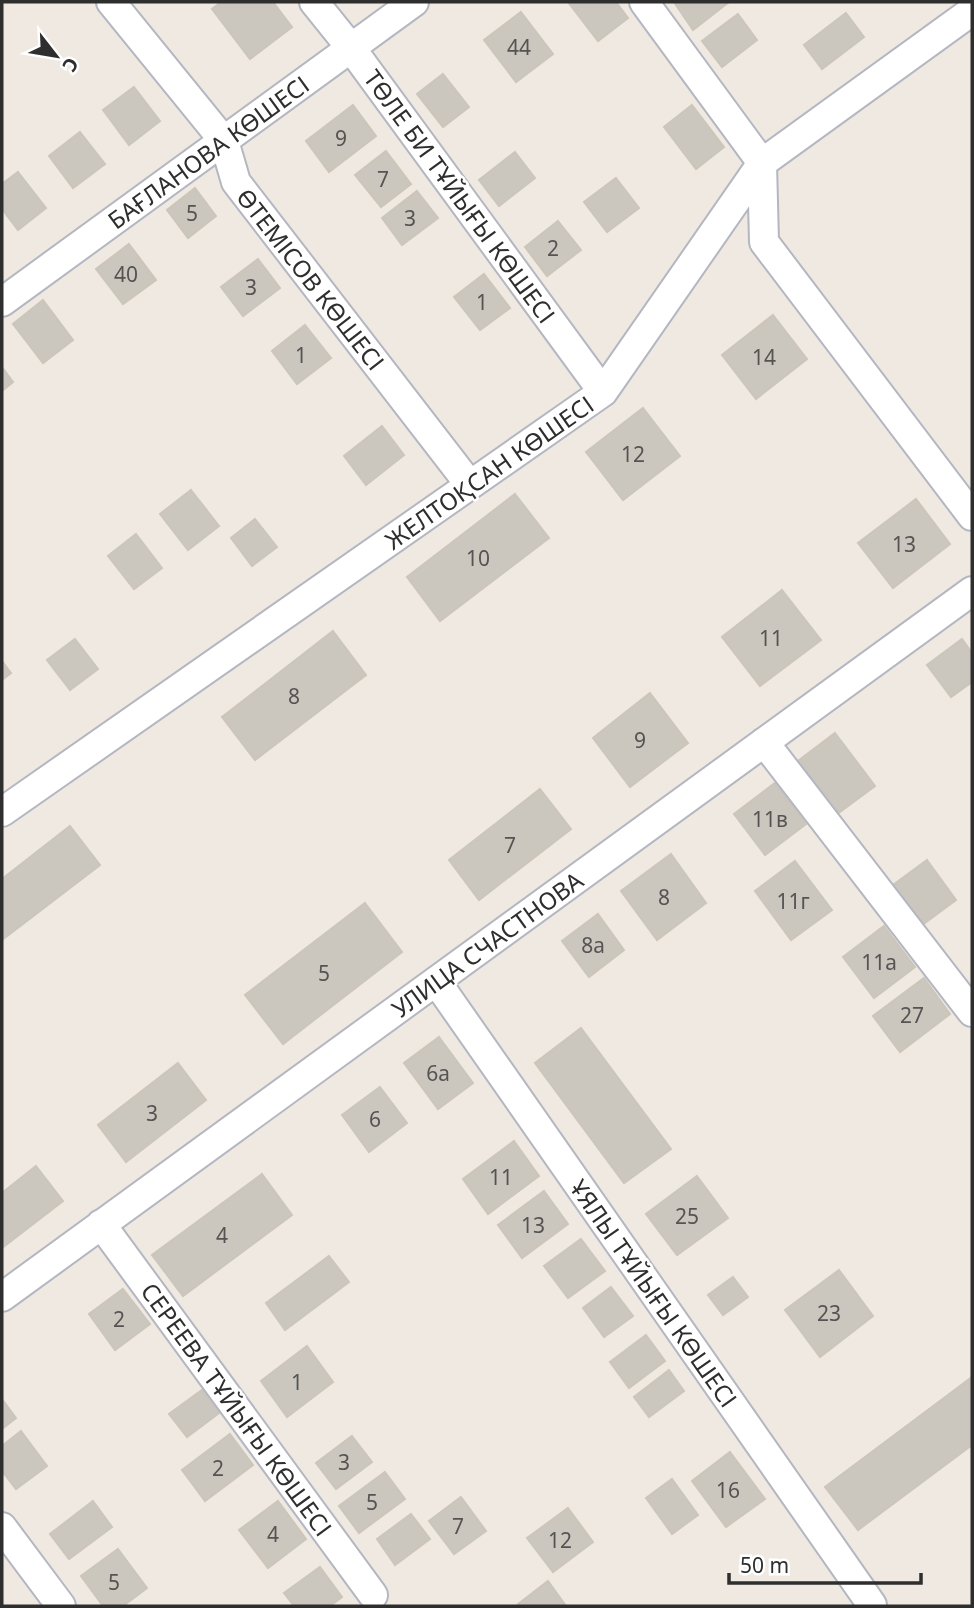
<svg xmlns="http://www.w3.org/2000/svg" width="974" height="1608" font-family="'Noto Sans',sans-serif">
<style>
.building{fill:#cbc7bf;stroke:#cbc5ba;stroke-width:2}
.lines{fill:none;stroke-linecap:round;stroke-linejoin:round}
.street-casing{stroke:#b4b7c1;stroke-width:32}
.street{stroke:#fff;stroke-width:28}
.labels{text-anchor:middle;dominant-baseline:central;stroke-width:5;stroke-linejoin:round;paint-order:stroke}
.number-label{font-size:21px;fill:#555452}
.street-label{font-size:24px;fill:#2e2e2e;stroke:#fff}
</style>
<rect width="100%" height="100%" fill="#efe9e1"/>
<path class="building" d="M221,2H273L292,27L250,59L212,9Z
M568,2H616L628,18L598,41Z
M674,2H729L693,30Z
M521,12L553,54L516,82L484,40Z
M846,13L864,37L822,69L804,45Z
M738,14L757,40L722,67L702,41Z
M443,74L469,107L443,127L417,94Z
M134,87L160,121L129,145L103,110Z
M353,105L376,136L329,172L306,141Z
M692,105L724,147L696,169L664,127Z
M80,132L105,164L73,188L49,156Z
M386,151L411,184L381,207L355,175Z
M515,152L535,178L499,206L479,180Z
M18,172L46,208L18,230L2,209V184Z
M616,178L639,208L607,232L584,202Z
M195,188L216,216L188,238L167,210Z
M417,191L438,218L402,245L382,218Z
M558,221L581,250L547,276L525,247Z
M129,244L156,280L123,304L96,269Z
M258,259L280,288L243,316L221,287Z
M484,274L510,308L480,330L454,297Z
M43,300L73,340L43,363L13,324Z
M773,315L807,359L756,399L722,355Z
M305,325L331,358L297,384L272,351Z
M2,367L13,382L2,391Z
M643,408L680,456L623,500L586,452Z
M382,426L404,455L366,485L344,456Z
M191,490L219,526L188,550L160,514Z
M515,494L549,538L440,621L407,577Z
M916,499L950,544L893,588L858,543Z
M255,519L277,547L252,566L231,538Z
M136,534L162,568L134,589L108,556Z
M782,590L821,640L760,686L722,637Z
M333,631L366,675L255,760L222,717Z
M75,639L98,669L70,690L47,660Z
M962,639L972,653V682L951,697L927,665Z
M2,661L11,673L2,680Z
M650,693L688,743L630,787L593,738Z
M835,733L875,786L833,817L794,764Z
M775,783L806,824L765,855L734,814Z
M540,789L571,829L479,900L449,860Z
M70,826L100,865L2,940V879Z
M671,854L706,903L657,940L621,891Z
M927,860L956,900L922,925L893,885Z
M795,861L832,910L791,940L755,891Z
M365,903L402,952L283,1044L245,995Z
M598,914L624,950L589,977L562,941Z
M884,926L915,967L874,998L843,957Z
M924,978L950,1014L900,1052L873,1016Z
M581,1028L671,1149L624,1183L535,1063Z
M439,1037L473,1083L438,1109L404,1063Z
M178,1063L206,1100L126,1162L98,1125Z
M380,1087L407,1123L369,1152L342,1115Z
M514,1141L539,1176L488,1214L463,1179Z
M36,1166L63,1201L2,1248V1193Z
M262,1174L292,1215L183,1296L152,1255Z
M697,1176L728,1218L677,1255L646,1214Z
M544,1191L568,1224L522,1258L498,1225Z
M581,1239L605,1271L568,1298L544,1266Z
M329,1256L349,1282L285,1330L266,1303Z
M839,1270L873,1316L820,1357L785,1310Z
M733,1277L748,1297L723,1315L708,1295Z
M611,1287L633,1316L604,1337L583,1308Z
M123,1289L150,1324L115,1350L89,1314Z
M646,1335L665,1361L629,1388L610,1362Z
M307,1346L333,1382L287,1417L261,1381Z
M669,1370L684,1391L649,1417L634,1397Z
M972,1377V1445L858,1530L825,1487Z
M202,1390L219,1413L187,1437L169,1414Z
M2,1399L16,1418L2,1429Z
M21,1431L47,1466L16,1489L2,1471V1446Z
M230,1434L253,1465L205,1501L182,1470Z
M352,1436L372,1462L336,1489L316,1463Z
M730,1452L765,1499L726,1527L692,1481Z
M385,1472L405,1499L359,1533L339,1506Z
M672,1479L698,1515L672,1534L646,1498Z
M461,1497L486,1531L454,1554L429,1521Z
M93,1501L112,1527L69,1559L50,1534Z
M278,1501L306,1539L268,1568L239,1530Z
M568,1508L593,1542L553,1572L527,1538Z
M411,1514L430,1539L395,1565L377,1539Z
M118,1549L147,1588L123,1606H103L81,1576Z
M320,1567L342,1597L330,1606H294L284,1593Z
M548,1581L566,1606H520L518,1604Z"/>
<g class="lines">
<defs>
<path id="street" d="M111,2L224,141L236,182L470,485
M314,2L351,48L603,392
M644,2L762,163L764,242L972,516
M2,302L414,2
M764,742L972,1012
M2,812L603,392L762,163L972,11
M436,981L872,1605
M101,1224L373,1595
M2,1297L972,591
M2,1527L61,1606"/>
</defs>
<use href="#street" class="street-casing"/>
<use href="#street" class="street"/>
</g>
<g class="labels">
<g class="number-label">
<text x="519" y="47">44</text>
<text x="341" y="138">9</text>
<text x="383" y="179">7</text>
<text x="192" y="213">5</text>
<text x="410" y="218">3</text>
<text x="553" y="248">2</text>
<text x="126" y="274">40</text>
<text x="251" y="287">3</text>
<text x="482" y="302">1</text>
<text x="301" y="355">1</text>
<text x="764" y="357">14</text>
<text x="633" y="454">12</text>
<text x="904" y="544">13</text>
<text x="478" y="558">10</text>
<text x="771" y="638">11</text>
<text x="294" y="696">8</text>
<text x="640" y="740">9</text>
<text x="770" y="819">11в</text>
<text x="510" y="845">7</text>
<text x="664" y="897">8</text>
<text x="793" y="901">11г</text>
<text x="593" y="945">8а</text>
<text x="879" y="962">11а</text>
<text x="324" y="973">5</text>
<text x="912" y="1015">27</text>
<text x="438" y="1073">6а</text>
<text x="152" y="1113">3</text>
<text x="375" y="1119">6</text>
<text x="501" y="1177">11</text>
<text x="687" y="1216">25</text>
<text x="533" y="1225">13</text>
<text x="222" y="1235">4</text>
<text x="829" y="1313">23</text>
<text x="119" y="1319">2</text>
<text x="297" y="1382">1</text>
<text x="344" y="1462">3</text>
<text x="218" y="1468">2</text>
<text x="728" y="1490">16</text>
<text x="372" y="1502">5</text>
<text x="458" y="1526">7</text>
<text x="273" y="1534">4</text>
<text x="560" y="1540">12</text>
<text x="114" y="1582">5</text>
</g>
<g class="street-label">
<text transform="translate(208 152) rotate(-36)">БАҒЛАНОВА КӨШЕСІ</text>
<text transform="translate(460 196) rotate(54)">ТӨЛЕ БИ ТҰЙЫҒЫ КӨШЕСІ</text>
<text transform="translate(311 279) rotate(52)">ӨТЕМІСОВ КӨШЕСІ</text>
<text transform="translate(489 472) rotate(-35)">ЖЕЛТОҚСАН КӨШЕСІ</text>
<text transform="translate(487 944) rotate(-36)">УЛИЦА СЧАСТНОВА</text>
<text transform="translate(654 1293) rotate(55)">ҰЯЛЫ ТҰЙЫҒЫ КӨШЕСІ</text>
<text transform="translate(237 1409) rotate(54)">СЕРЕЕВА ТҰЙЫҒЫ КӨШЕСІ</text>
</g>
</g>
<rect width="974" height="1608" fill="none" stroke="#2e2e2e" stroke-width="7"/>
<g transform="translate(56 56) rotate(121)" stroke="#ffffff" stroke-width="5" paint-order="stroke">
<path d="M0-5L12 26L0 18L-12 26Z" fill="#2e2e2e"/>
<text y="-10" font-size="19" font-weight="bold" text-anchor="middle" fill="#2e2e2e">С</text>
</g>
<path d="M729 1573v10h192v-10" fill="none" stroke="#2e2e2e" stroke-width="3.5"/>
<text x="740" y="1573" font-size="21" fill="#2e2e2e" stroke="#ffffff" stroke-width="5" paint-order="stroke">50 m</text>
</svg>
